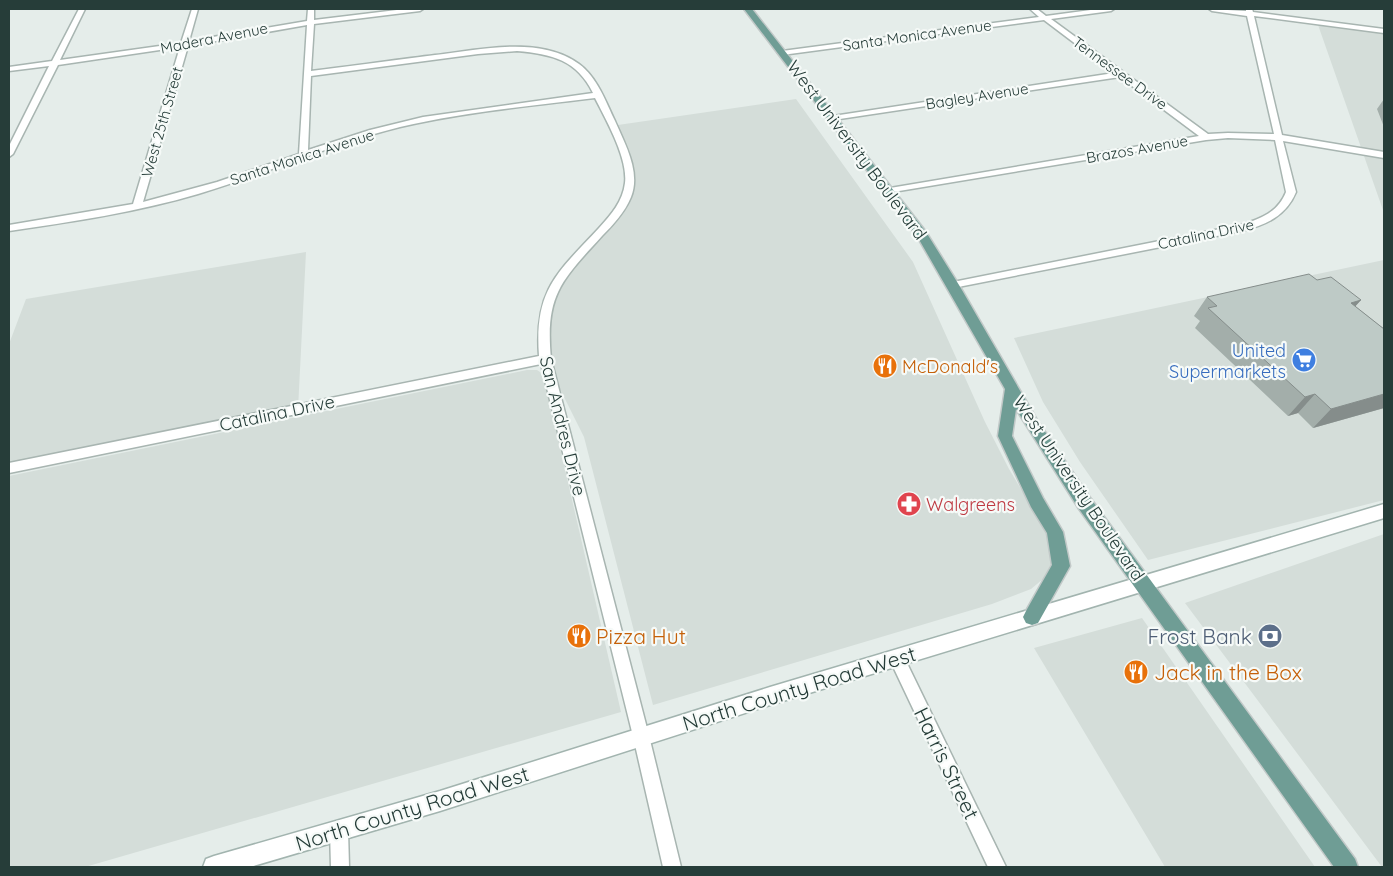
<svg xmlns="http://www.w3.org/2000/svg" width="1393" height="876" font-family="Quicksand,sans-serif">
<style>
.built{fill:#d4ddd9}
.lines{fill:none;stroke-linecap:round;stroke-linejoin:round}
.street-casing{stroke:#a8b5b1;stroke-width:3}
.secondary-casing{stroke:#a2b4af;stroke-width:3}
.primary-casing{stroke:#c2c9c8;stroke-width:3}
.street{fill:#fff;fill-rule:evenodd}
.secondary{fill:#fff;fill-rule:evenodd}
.primary{fill:#6f9d95;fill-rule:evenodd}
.wall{fill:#a3aeaa}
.shaded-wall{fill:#858d8b}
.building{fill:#becac6;stroke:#858d8b}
.labels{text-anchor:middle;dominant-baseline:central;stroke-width:4.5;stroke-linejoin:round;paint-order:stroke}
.far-street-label{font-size:15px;fill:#263d39;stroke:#f6faf8}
.street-label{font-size:18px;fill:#263d39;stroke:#f6faf8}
.shop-label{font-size:18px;fill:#366cbe;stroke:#f6faf8;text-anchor:end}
.food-label{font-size:18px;fill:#c56008;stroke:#f6faf8;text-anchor:start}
.health-label{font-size:18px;fill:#be3a42;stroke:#f6faf8;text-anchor:start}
.near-food-label{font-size:21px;fill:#c56008;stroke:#f6faf8;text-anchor:start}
.near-service-label{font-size:21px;fill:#4e5e75;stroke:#f6faf8;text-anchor:end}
.near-street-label{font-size:21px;fill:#263d39;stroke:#f6faf8}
</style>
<rect width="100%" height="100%" fill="#e5edea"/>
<path class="built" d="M1317,22L1384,31V213Z
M796,99L913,262L985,422L1009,469L1045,529L1052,547V562L1043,579L1031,589L992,604L653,705L584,437L545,359L549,297L622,208L630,177L611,126Z
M306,252L298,409L9,467V344L26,299Z
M1384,260V500L1148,560L1080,462L1043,402L1014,338Z
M527,370H537L543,374L621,712L85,867H9V476Z
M1384,534V867H1382L1185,603Z
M1142,618L1315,867H1165L1034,648Z"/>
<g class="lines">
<defs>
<path id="street" d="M79,9H85L60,60L181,43L192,9H198L189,41L307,21L308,9H314V20L405,9H423L420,11L314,24L311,71C353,66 394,60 435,55C479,50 540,35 579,64C597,77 606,102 615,121C625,144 641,172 631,197C625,212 613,225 602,236C561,281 545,295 551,359L649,736L681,867H663L633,736L541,364L9,473V463L539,356C534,290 557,273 599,228C611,215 623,201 625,183C628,158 606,120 595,98C530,106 464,112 400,127C331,144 266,174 198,194C137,212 72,222 9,231V225L133,204L180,47L58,65L13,154L9,157V146L49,66L9,71V67L52,61ZM307,25L299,154L217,182L143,202L188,46ZM517,51C552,54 577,60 593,93L423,117L370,130L308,150L311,76L478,54Z
M1030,9H1037L1046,16L1098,9H1114L1111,11L1051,19L1208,134L1228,133L1274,134L1247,16L1212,11L1209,9L1246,11V9H1252L1253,12L1384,29V33L1254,16L1282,135L1384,152V158L1283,141L1296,192C1286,216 1266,225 1242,231L953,288L949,287L948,285L953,282L1240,225C1261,219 1278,212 1286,192L1275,140L1228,138L1206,140L887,193L885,191L890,188L1199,136L1120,77L833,120L829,118L833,116L1114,73L1044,20L782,55L778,53L782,51L1039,17Z
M897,651L902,653L1006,867H988L889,658L892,653Z
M339,821L345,824L348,830L349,867H331L330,830L333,824Z"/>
<path id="secondary" d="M1384,504V518L770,705L440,811L250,867H203L206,859L214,856L440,791L770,687Z"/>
<path id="primary" d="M744,9H752L926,232L959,285L1037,420L1091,499L1355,859L1358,867H1334L1079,509L1016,409L1012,436L1043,498L1063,532L1070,566L1038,623L1032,625L1026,623L1023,617L1026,611L1052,565L1047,533L1031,507L998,436L1005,389L917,236Z"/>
</defs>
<use href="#street" class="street-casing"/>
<use href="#secondary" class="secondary-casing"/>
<use href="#primary" class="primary-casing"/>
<use href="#street" class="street"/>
<use href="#secondary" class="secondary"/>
<use href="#primary" class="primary"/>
</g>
<path class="wall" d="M1384,99V127L1377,109Z
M1207,297L1361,300L1355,306L1384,329V408L1313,428L1298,413L1288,416L1195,328L1200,321L1194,316Z"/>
<path class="shaded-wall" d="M1361,300L1344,319L1351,303Z
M1315,394L1298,413L1288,416L1305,397Z
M1384,394V408L1313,428L1331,409Z"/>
<path class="building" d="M1309,274L1317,280L1331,277L1361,300L1351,303L1384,329V394L1331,409L1315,394L1305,397L1208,308L1217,306L1207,297Z"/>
<defs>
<symbol id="supermarket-disc" viewBox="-11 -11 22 22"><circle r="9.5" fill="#3f7fe0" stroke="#f6faf8"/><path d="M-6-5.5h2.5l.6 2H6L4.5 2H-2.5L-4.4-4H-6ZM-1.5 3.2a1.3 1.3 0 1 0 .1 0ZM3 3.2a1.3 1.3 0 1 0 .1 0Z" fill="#fff"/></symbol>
<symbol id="restaurant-disc" viewBox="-11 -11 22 22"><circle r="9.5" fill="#e8710a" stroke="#f6faf8"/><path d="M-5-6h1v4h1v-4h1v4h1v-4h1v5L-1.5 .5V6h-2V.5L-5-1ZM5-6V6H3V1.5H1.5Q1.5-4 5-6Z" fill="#fff"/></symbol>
<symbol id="pharmacy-disc" viewBox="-11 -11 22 22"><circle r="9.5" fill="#e0444e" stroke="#f6faf8"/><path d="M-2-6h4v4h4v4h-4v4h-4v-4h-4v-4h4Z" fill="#fff"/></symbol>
<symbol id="bank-disc" viewBox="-11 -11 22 22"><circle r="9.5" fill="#5c6f8a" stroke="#f6faf8"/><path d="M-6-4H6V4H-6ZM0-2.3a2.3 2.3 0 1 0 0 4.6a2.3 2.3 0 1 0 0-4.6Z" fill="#fff"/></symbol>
</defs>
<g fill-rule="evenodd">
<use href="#supermarket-disc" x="1290" y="346" width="28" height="28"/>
<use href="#restaurant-disc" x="871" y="352" width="28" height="28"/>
<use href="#pharmacy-disc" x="895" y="490" width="28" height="28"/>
<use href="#restaurant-disc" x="565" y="622" width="28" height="28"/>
<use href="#bank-disc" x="1256" y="622" width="28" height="28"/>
<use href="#restaurant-disc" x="1122" y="658" width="28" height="28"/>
</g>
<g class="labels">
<g class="far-street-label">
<text transform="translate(917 35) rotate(-8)">Santa Monica Avenue</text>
<text transform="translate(214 38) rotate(-11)">Madera Avenue</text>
<text transform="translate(1120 73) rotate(36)">Tennessee Drive</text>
<text transform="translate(977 96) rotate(-9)">Bagley Avenue</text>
<text transform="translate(162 122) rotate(-74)">West 25th Street</text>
<text transform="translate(1137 149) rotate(-10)">Brazos Avenue</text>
<text transform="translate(302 157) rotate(-18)">Santa Monica Avenue</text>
<text transform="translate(1206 234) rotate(-12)">Catalina Drive</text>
</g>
<g class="street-label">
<text transform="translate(857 150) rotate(53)">West University Boulevard</text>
<text transform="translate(277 413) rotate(-12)">Catalina Drive</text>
<text transform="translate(563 426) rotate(76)">San Andres Drive</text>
<text transform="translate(1079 488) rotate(56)">West University Boulevard</text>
</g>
<g class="shop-label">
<text x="1286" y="350">United<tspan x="1286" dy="21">Supermarkets</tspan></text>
</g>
<g class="food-label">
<text x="902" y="366">McDonald's</text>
</g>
<g class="health-label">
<text x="926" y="504">Walgreens</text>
</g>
<g class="near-food-label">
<text x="596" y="636">Pizza Hut</text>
<text x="1154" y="672">Jack in the Box</text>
</g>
<g class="near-service-label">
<text x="1252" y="636">Frost Bank</text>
</g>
<g class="near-street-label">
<text transform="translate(799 688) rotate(-17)">North County Road West</text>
<text transform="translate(947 763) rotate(64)">Harris Street</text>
<text transform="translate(412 808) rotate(-17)">North County Road West</text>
</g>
</g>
<rect width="1393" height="876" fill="none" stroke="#263d39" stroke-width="20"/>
</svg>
